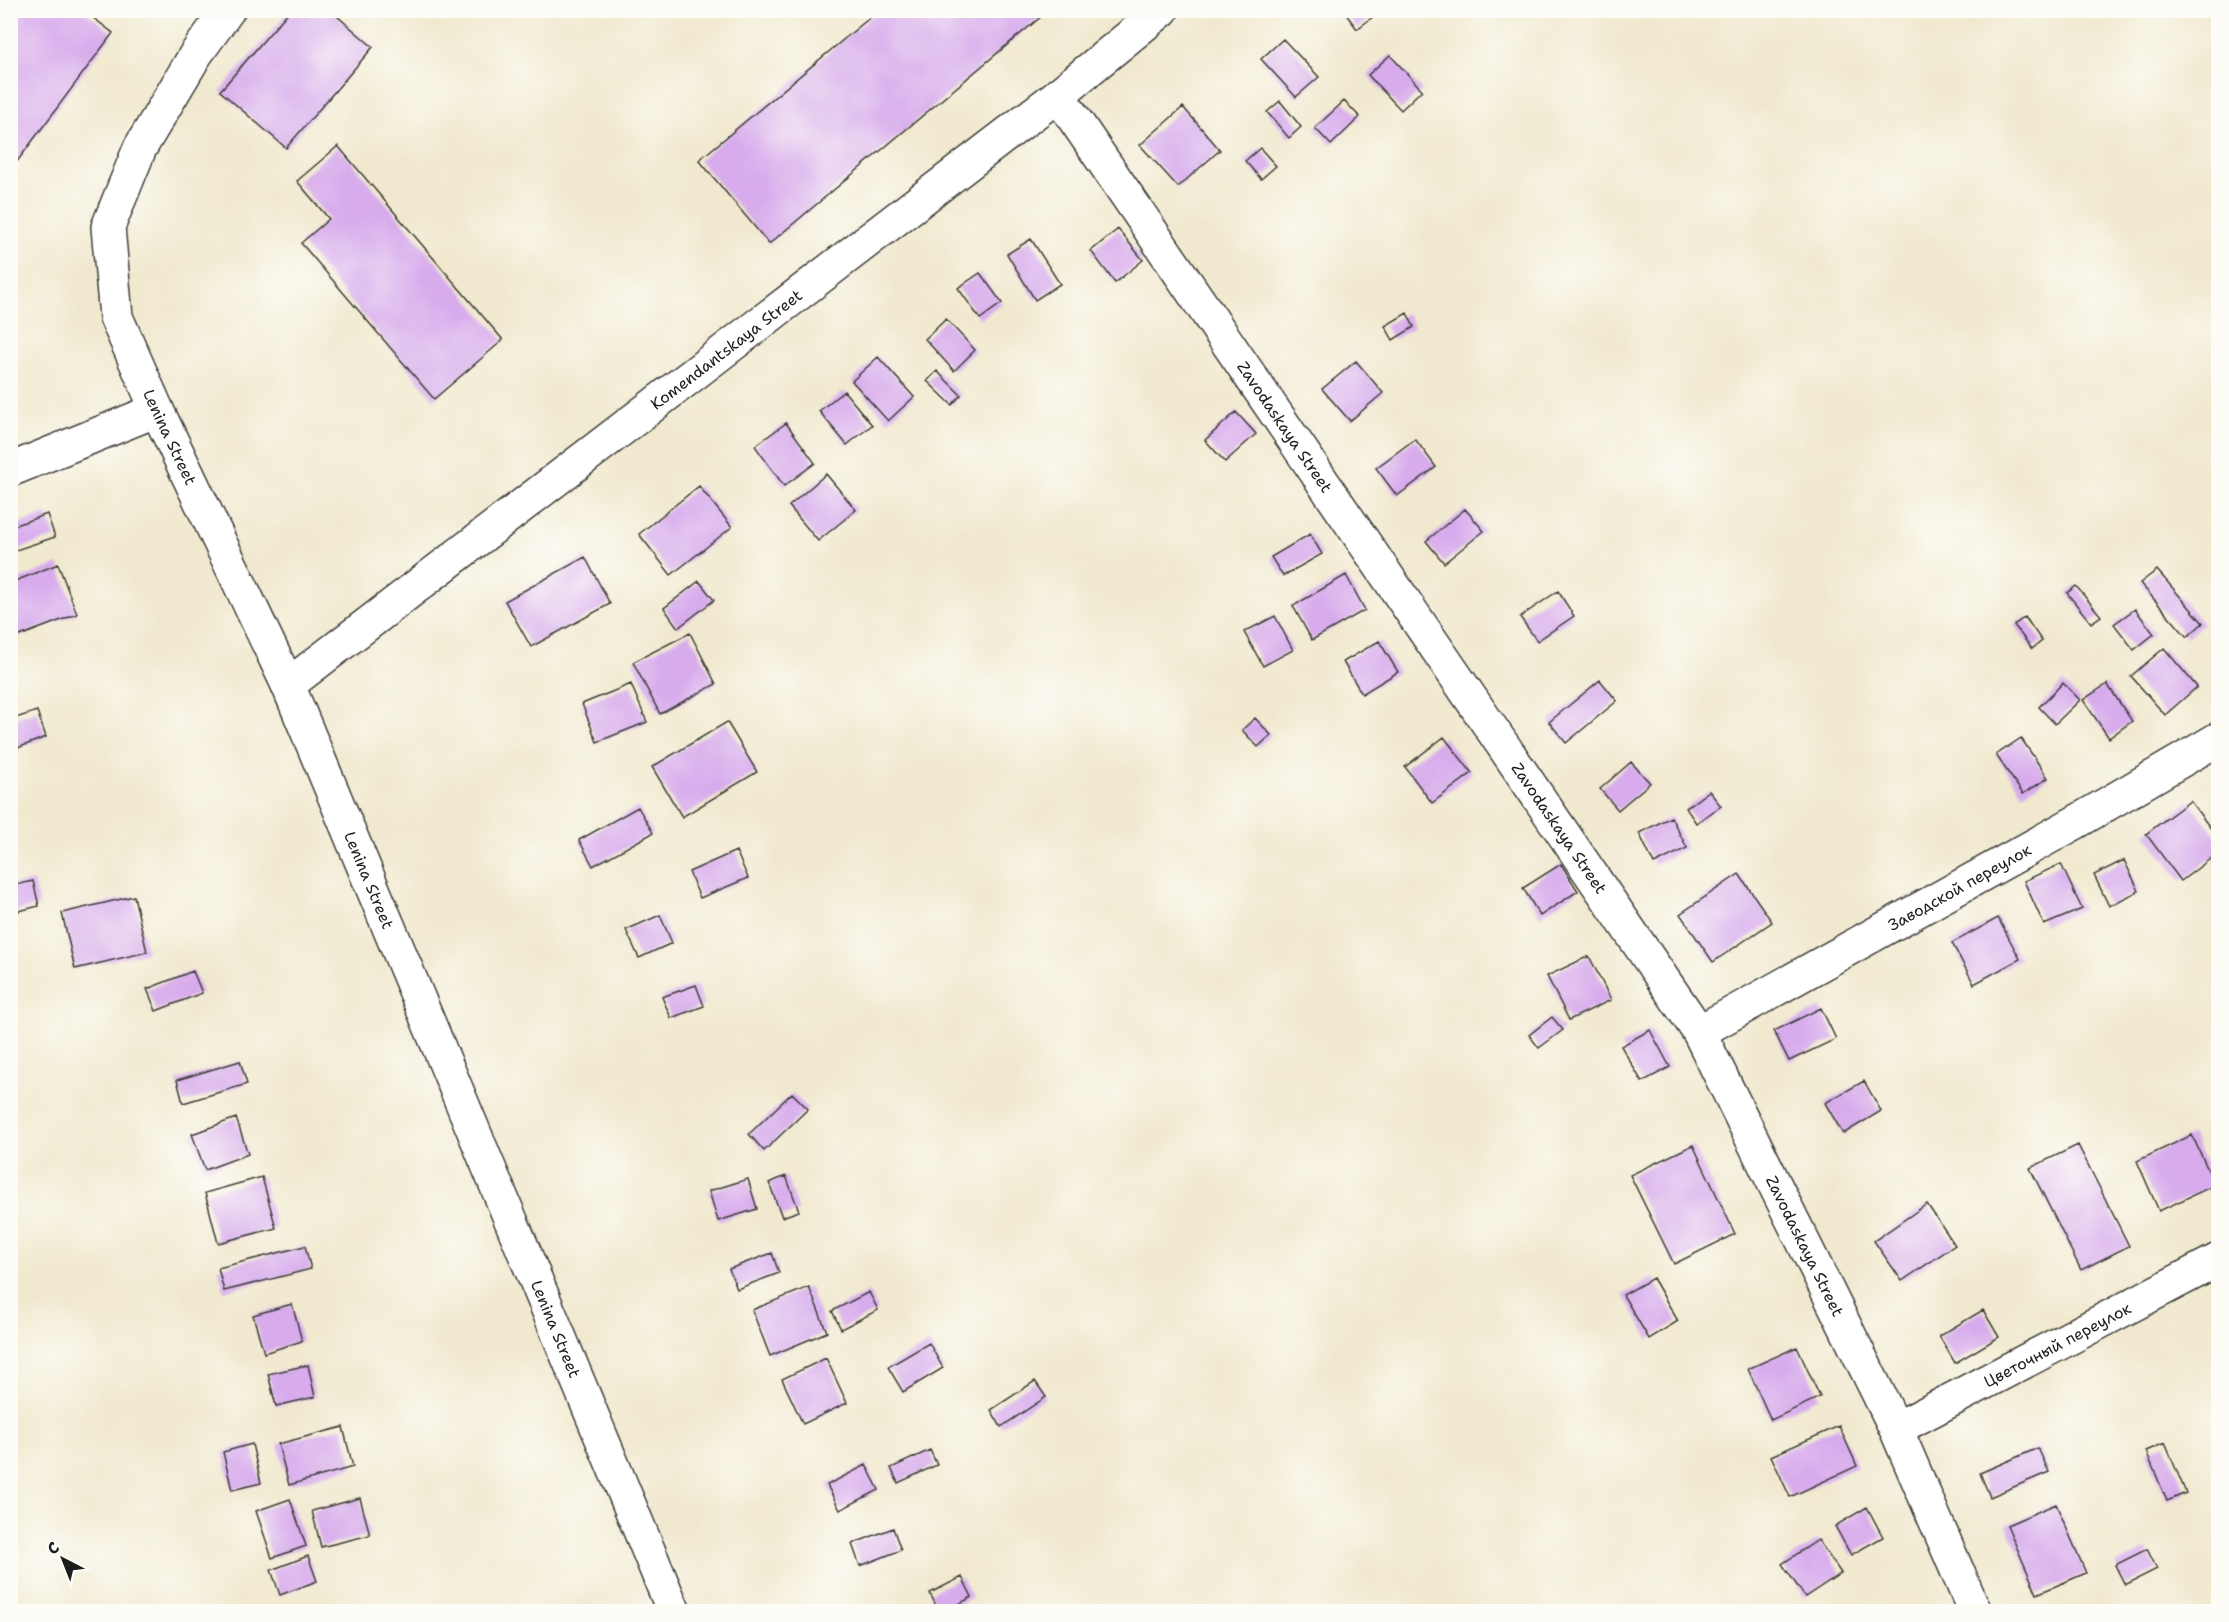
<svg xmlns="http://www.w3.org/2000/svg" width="2229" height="1622" font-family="'Shantell Sans',sans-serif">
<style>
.building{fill:#d7abec}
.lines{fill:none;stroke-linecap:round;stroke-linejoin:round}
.minor-casing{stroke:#3c3b37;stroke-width:36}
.minor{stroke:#fff;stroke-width:33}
.labels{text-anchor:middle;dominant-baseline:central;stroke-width:4.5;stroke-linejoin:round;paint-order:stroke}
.street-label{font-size:16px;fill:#1c1c1c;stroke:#fdfcf7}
</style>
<rect width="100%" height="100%" fill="#fdfcf7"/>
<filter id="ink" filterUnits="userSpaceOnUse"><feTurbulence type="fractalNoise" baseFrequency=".0167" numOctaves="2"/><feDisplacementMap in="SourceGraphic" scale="12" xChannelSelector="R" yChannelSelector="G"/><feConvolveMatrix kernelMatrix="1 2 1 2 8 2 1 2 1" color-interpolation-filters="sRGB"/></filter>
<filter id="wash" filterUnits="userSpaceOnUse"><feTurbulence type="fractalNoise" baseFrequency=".008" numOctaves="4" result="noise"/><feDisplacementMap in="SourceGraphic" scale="24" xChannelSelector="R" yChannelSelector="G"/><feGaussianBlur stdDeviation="1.35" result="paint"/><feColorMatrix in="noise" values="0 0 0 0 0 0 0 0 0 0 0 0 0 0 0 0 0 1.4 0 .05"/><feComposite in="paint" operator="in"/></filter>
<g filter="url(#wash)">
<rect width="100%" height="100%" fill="#f1e9cf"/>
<g id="blocks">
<path class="building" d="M10,10H83L113,33L10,171Z
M290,10H330L373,47L286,148L220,91Z
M879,10H1049L769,244L699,160Z
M1343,10H1382L1357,29Z
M1283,39L1319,77L1296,97L1261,59Z
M1390,55L1422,90L1401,110L1368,75Z
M1280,101L1301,127L1289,138L1267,112Z
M1344,101L1360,117L1331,145L1315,128Z
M1183,107L1220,150L1178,187L1140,145Z
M338,146L503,340L434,399L301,243L329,219L297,181Z
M1260,148L1276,166L1261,179L1245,161Z
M1118,229L1143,260L1115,283L1091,251Z
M1031,239L1060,284L1035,300L1007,254Z
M980,273L1002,303L980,319L958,288Z
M1407,313L1414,327L1393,340L1385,326Z
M946,319L975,350L954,371L925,339Z
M878,357L914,397L888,421L852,381Z
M1356,361L1383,393L1350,421L1322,389Z
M937,371L961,395L952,405L927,381Z
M844,391L872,425L847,445L819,411Z
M1236,412L1256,434L1225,462L1205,440Z
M786,423L815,463L784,486L755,446Z
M1415,439L1436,467L1397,496L1376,468Z
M826,474L856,510L818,541L789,506Z
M699,486L732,527L671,575L639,534Z
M1465,509L1484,531L1444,563L1426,541Z
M47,514L55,537L10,552V527Z
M1310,534L1322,554L1283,576L1271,557Z
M585,557L610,604L531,647L505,601Z
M58,564L77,614L12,639L10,635V583Z
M2157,570L2203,623L2187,637L2140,583Z
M1346,575L1365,610L1312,640L1293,606Z
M699,581L714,600L678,628L664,608Z
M2076,586L2101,616L2091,623L2067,593Z
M1558,591L1574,616L1537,641L1520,617Z
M2135,609L2154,634L2134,650L2114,624Z
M1275,616L1293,650L1263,666L1244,632Z
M2025,617L2042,641L2032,649L2014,625Z
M690,633L716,684L660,714L633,662Z
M1379,641L1398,672L1362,694L1343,662Z
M2164,648L2197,687L2165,715L2131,676Z
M1600,680L1617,701L1566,743L1549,722Z
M2063,683L2080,700L2055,724L2039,707Z
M631,684L647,722L597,742L582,704Z
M2107,684L2132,721L2109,738L2083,700Z
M37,711L46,737L15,749L10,737V720Z
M1255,718L1271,735L1258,747L1242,730Z
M727,722L757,772L682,817L652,767Z
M1444,737L1472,773L1432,803L1405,767Z
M2021,738L2048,778L2023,794L1996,755Z
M1631,762L1650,783L1618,810L1600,789Z
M1709,791L1721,806L1696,823L1686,808Z
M2190,801L2218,838V853L2181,881L2146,834Z
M638,807L653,833L593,866L579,840Z
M1671,817L1687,848L1654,864L1639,833Z
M736,851L748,878L700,898L689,872Z
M2124,860L2139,891L2109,906L2094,875Z
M1561,864L1578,891L1540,916L1523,888Z
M2061,864L2082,909L2044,925L2024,881Z
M1739,874L1772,922L1713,962L1680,914Z
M33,881L39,906L10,913V886Z
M134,896L147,952L75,969L62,913Z
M660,915L672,943L639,958L626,930Z
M1998,918L2020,959L1974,984L1952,943Z
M1589,956L1611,1000L1569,1020L1547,976Z
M193,971L202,993L156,1011L147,989Z
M696,985L704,1006L671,1018L662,997Z
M1821,1008L1836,1039L1789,1061L1774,1031Z
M1552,1017L1563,1030L1539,1048L1529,1035Z
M1650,1030L1670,1067L1642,1082L1621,1046Z
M240,1061L247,1084L183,1103L177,1080Z
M1864,1081L1881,1111L1843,1134L1825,1103Z
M792,1093L808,1109L764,1151L749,1134Z
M236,1118L248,1154L205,1170L192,1134Z
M2192,1135L2215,1185L2159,1211L2137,1161Z
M1693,1145L1735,1234L1674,1264L1630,1175Z
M2078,1145L2129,1246L2081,1270L2030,1168Z
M786,1176L799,1211L782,1217L769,1183Z
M262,1177L276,1228L218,1243L205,1193Z
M748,1179L757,1209L718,1221L709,1191Z
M1927,1204L1955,1245L1902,1281L1874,1241Z
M305,1246L311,1269L224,1291L218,1268Z
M772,1253L779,1273L737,1289L729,1269Z
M1653,1278L1678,1321L1649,1339L1623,1295Z
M809,1287L827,1332L770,1356L752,1310Z
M869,1292L878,1310L841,1329L832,1311Z
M292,1304L302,1341L264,1353L253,1315Z
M1983,1310L1999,1337L1955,1363L1939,1336Z
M929,1343L943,1368L903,1392L888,1367Z
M1797,1347L1820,1397L1771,1420L1748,1369Z
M826,1358L847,1403L803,1424L782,1379Z
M308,1365L315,1397L276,1406L268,1374Z
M1035,1381L1046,1397L1001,1427L991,1410Z
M1839,1426L1857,1466L1790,1497L1771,1456Z
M343,1427L353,1467L289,1485L278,1444Z
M2165,1443L2186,1493L2167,1501L2146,1451Z
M252,1444L261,1483L232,1490L223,1452Z
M2038,1448L2049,1472L1990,1497L1980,1473Z
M930,1450L937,1465L898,1483L891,1468Z
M866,1465L879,1490L840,1510L827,1485Z
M360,1498L370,1535L321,1547L312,1511Z
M290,1499L306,1546L272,1558L256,1511Z
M2056,1504L2086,1573L2037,1594L2007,1525Z
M1867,1507L1883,1537L1851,1555L1835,1526Z
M893,1528L901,1550L860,1566L852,1544Z
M1818,1540L1841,1573L1805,1597L1782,1564Z
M2147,1549L2157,1569L2125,1585L2115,1565Z
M308,1556L317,1581L280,1595L271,1570Z
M962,1577L972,1597L944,1612H939L930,1593Z
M269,1606L270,1612H252L251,1611Z"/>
</g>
</g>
<g filter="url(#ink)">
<use href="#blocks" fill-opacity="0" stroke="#3c3b37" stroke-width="1.5"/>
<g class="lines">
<defs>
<g id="minor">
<path id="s1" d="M228,10L196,54L140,148L108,227L116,317L157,410L288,685L674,1612"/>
<path id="s2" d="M1058,95L1699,1032L1896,1429L1975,1612"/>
<path d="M10,470L157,410"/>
<path id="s3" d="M288,685L1058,95L1162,10"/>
<path id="s4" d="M1699,1032L2078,821L2218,739"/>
<path id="s5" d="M1896,1429L2218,1260"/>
</g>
</defs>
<use href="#minor" class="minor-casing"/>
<use href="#minor" class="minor"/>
</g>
</g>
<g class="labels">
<g class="street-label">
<text stroke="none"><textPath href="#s3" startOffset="552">Komendantskaya Street</textPath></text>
<text stroke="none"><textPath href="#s2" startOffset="402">Zavodaskaya Street</textPath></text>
<text stroke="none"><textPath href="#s1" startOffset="471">Lenina Street</textPath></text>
<text stroke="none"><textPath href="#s2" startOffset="888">Zavodaskaya Street</textPath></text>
<text stroke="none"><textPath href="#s1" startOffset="957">Lenina Street</textPath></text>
<text stroke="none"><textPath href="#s4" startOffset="298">Заводской переулок</textPath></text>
<text stroke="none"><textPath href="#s2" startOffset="1374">Zavodaskaya Street</textPath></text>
<text stroke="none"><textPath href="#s1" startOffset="1443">Lenina Street</textPath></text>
<text stroke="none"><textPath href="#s5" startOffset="182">Цветочный переулок</textPath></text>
</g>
</g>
<rect width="2229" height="1622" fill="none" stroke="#fdfcf7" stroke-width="36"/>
<g transform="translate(63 1559) rotate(318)" stroke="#fdfcf7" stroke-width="4.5" paint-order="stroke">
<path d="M0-4.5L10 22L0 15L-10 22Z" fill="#1c1c1c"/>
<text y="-9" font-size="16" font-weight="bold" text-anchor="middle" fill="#1c1c1c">С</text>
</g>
</svg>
